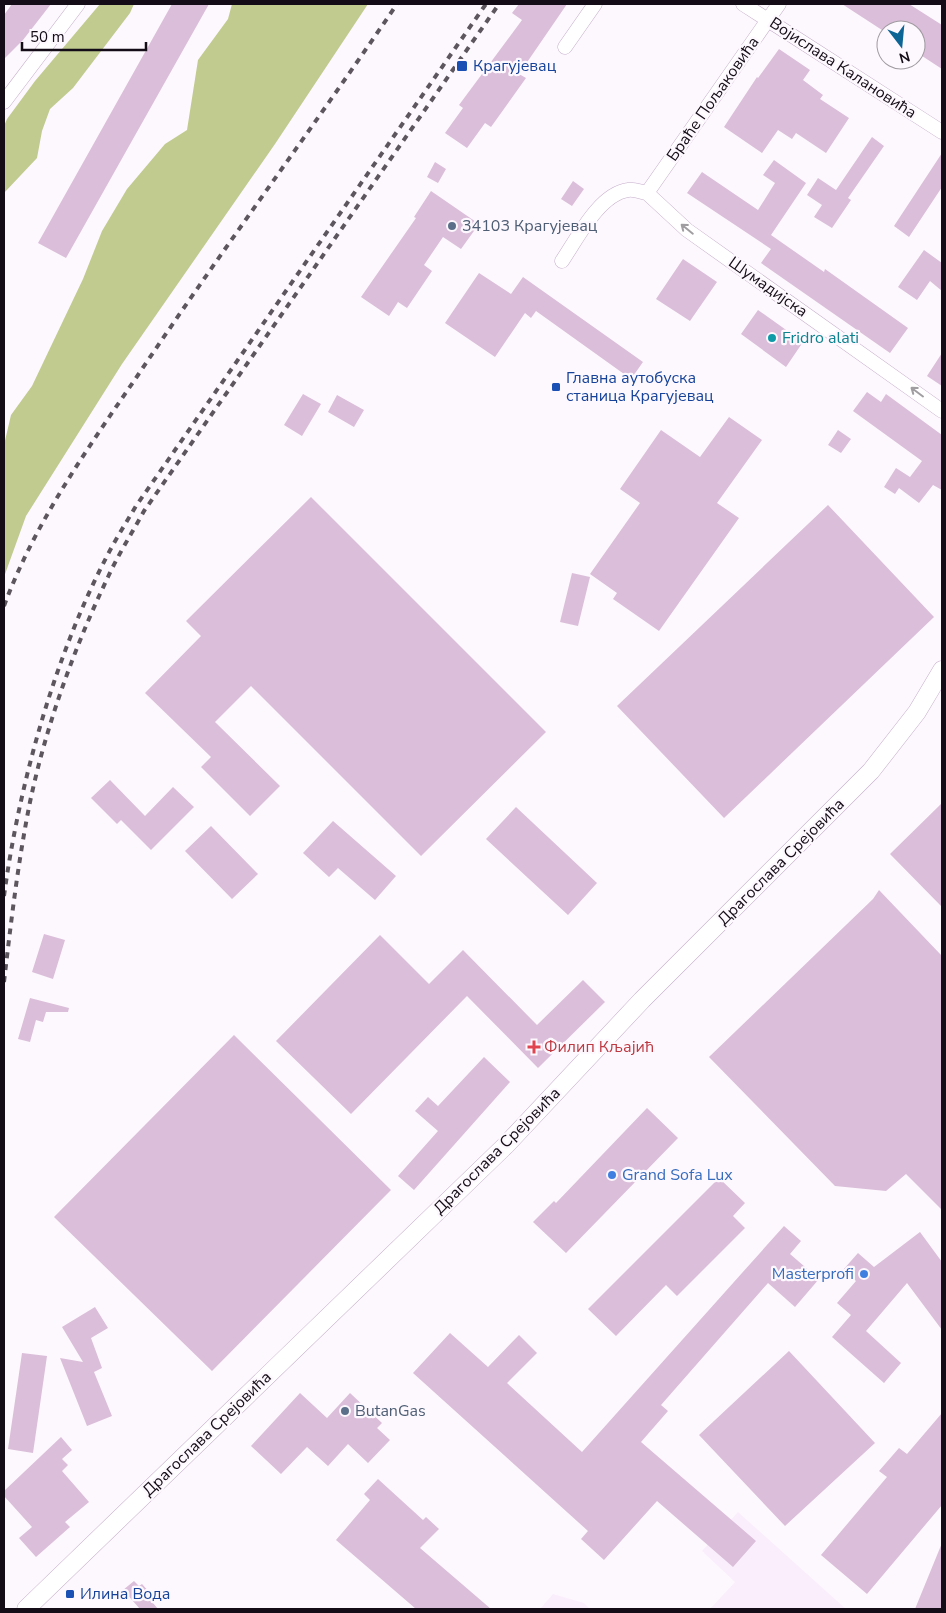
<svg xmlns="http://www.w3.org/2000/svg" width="946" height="1613" font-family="'Nunito Sans',sans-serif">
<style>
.built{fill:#faeefc}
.forest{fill:#c1cb8f}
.building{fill:#dbbed9}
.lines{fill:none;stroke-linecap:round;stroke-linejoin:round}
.minor-casing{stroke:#c5adca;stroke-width:15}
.tertiary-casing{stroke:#c5adca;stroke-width:19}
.minor{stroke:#fff;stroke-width:14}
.tertiary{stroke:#fff;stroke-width:18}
.rail{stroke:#5e565f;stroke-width:4;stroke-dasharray:6 6;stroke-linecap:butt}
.oneway{stroke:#a19ea2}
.transit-dot{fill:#1a4fb4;stroke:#fdf8fe;stroke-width:2}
.service-dot{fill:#5c6f8a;stroke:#fdf8fe;stroke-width:2}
.culture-dot{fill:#0f9aa8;stroke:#fdf8fe;stroke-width:2}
.health-dot{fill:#e0444e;stroke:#fdf8fe;stroke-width:2}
.shop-dot{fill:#3f7fe0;stroke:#fdf8fe;stroke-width:2}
.labels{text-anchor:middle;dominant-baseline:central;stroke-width:4.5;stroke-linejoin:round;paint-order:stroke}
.transit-label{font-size:16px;fill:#164399;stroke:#fdf8fe;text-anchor:start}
.street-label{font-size:16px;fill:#140c16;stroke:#fdf8fe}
.service-label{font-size:16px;fill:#4e5e75;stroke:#fdf8fe;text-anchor:start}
.culture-label{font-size:16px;fill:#0d838f;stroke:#fdf8fe;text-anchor:start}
.health-label{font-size:16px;fill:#be3a42;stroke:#fdf8fe;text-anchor:start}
.shop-label{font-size:16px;fill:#366cbe;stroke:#fdf8fe;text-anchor:start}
</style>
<rect width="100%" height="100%" fill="#fdf8fe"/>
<path class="built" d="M738,1512L846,1609H710L735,1582L702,1551Z
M553,1594L584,1603L590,1609H540Z"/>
<path class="forest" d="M100,4H134L130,13L73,88L50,109L42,131L37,158L4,193V126L7,119L35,81Z
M232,4H368L275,144L122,364L26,516L4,577V445L11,415L32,386L83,279L102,231L127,189L165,144L187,130L198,60L228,19Z"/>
<path class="building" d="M12,4H51L23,40L4,59V15Z
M172,4H209L66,258L38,243Z
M519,4H567L519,74L526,78L491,127L485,123L467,148L445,133L463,108L459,105L522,20L512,13Z
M842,4H909L942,25V69L916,52V30H882Z
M779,49L810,70L803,80L823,95L820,99L849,118L826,153L796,133L792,139L778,130L762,153L724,127L757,77L758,78Z
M872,137L884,146L848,198L851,200L832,228L814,217L822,205L807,195L818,178L836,190Z
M942,153V187L909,237L894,226Z
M774,160L806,183L771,235L824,272L825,269L908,328L890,353L761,263L771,249L687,193L702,172L758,210L775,183L763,175Z
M435,162L446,169L438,183L427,177Z
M573,181L584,189L572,206L561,199Z
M431,191L479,224L461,249L443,237L424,265L432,271L407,308L398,302L389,316L361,297L416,218L414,217Z
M924,250L942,263V291L930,281L917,300L898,287Z
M683,259L717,282L690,321L656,299Z
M479,273L511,294L523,277L643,362L631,379L536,311L531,318L525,313L495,357L445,323Z
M758,310L803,342L786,367L741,334Z
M942,353V386L927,376Z
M867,392L881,402L886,394L942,435V490L933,485L919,503L899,488L895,494L884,487L896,468L910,477L922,461L853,411Z
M303,394L321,404L302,436L284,425Z
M337,395L364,410L354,427L328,412Z
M729,417L762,440L717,503L739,518L659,631L613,599L617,593L590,574L640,503L620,489L661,430L700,457Z
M838,430L851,439L841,453L828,445Z
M311,497L546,732L421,856L251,686L215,722L280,786L250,816L201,767L211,757L145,693L201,636L186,621Z
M828,505L934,617L724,818L617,706Z
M572,573L590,577L578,626L560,622Z
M110,780L145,816L173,787L194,807L151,850L121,820L117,824L91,798Z
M942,803V907L890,854Z
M516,807L597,883L568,915L486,839Z
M333,821L396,876L375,900L338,868L329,877L303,853Z
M211,826L258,874L232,899L185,851Z
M879,890L942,956V1210L906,1174L886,1191L835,1186L709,1057L873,899Z
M44,934L65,940L53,979L32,972Z
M380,935L429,984L463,950L537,1025L583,980L605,1002L538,1068L467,996L351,1114L276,1041Z
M30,998L69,1008L68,1012H46L43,1022L36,1020L30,1042L18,1039Z
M234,1035L391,1190L212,1371L54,1217Z
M484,1057L510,1082L414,1190L398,1176L438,1131L415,1111L428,1097L438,1106Z
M647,1108L678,1138L566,1253L533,1222L554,1201L556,1203Z
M719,1178L745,1203L733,1216L745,1228L677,1296L666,1285L616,1336L588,1309Z
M784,1226L801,1241L790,1254L819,1279L795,1307L768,1283L661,1405L668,1411L641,1442L756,1541L733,1567L657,1501L604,1560L581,1539L588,1531L413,1373L450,1333L488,1367L519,1335L537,1353L507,1383L582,1452Z
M920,1232L942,1262V1330L907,1283L866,1331L901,1363L884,1383L832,1337L851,1315L837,1303L856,1281L843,1270L858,1253L874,1267Z
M95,1307L108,1328L91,1338L102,1368L94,1372L112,1416L87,1426L60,1358L83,1362L62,1327Z
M789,1351L875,1443L785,1526L699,1435Z
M22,1353L47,1356L33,1453L8,1449Z
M300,1393L327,1418L350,1393L382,1423L377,1428L390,1440L368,1463L348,1444L328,1466L307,1447L281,1474L251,1446Z
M942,1413V1505L867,1594L821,1555L887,1477L879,1471L899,1448L907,1454Z
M61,1437L72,1450L62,1459L68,1465L62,1471L89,1502L65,1522L70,1527L36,1557L19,1538L32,1527L4,1496V1491Z
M378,1479L423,1520L426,1517L439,1529L420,1548L491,1609H416L336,1540L370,1500L364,1494Z
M942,1543V1609H915Z
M134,1581L139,1586L142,1584L151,1594L148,1597L158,1609H140L123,1590Z"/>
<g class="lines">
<defs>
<path id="minor" d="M743,4L942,132
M565,47L595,4
M4,102L78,4
M647,193L687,230L942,411
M647,193L779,4
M562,261C577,239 599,194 628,190C634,189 641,192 647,193"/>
<path id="tertiary" d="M26,1609L506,1145L642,1000L871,771L917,712L942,670"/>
</defs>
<use href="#minor" class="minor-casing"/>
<use href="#tertiary" class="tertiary-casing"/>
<use href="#minor" class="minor"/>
<use href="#tertiary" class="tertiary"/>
<path class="rail" d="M4,606C35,522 88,448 138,375C222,250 312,129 397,4
M4,896C19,785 54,658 106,558C115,540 126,523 136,506L486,4
M4,982C11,922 18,862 30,802C46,726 74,648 108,577C118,555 132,533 144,511L499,4"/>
</g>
<defs><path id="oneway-shaft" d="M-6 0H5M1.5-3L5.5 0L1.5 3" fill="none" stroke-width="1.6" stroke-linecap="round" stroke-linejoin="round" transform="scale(1.25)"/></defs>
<g class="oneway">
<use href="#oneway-shaft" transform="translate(687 229) rotate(-141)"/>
<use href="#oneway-shaft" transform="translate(917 392) rotate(-143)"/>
</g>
<g class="transit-dot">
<rect x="456" y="60" width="12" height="12" rx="2.5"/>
<rect x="551" y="382" width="10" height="10" rx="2.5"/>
<rect x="65" y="1589" width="10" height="10" rx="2.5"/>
</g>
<g class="service-dot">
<circle cx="452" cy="226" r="5"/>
<circle cx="345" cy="1411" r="5"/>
</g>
<circle class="culture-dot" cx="772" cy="338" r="5"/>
<path class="health-dot" d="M531.5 1039.5h5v5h5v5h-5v5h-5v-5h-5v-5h5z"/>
<g class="shop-dot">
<circle cx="612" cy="1175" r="5"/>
<circle cx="864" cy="1274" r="5"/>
</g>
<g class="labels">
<g class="transit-label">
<text x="473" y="66">Крагујевац</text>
<text x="566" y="378">Главна аутобуска<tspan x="566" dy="18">станица Крагујевац</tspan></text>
<text x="80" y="1594">Илина Вода</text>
</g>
<g class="street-label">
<text transform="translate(843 68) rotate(33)">Војислава Калановића</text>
<text transform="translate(713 99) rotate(-55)">Браће Пољаковића</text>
<text transform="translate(768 287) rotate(35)">Шумадијска</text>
<text transform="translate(781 862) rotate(-45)">Драгослава Срејовића</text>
<text transform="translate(497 1151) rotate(-45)">Драгослава Срејовића</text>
<text transform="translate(207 1434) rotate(-44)">Драгослава Срејовића</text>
</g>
<g class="service-label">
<text x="462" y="226">34103 Крагујевац</text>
<text x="355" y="1411">ButanGas</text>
</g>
<g class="culture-label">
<text x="782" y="338">Fridro alati</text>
</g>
<g class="health-label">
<text x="544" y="1047">Филип Кљајић</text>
</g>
<g class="shop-label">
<text x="622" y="1175">Grand Sofa Lux</text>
<text x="854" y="1274" text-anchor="end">Masterprofi</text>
</g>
</g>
<rect width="946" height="1613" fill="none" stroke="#140c16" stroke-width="10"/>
<g transform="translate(901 45) rotate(164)"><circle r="24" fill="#fdf8fe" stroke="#a09aa1"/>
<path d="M0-4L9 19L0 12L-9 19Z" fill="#0d6595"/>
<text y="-8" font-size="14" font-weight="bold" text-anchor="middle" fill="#140c16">N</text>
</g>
<path d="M22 42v8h124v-8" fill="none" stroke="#140c16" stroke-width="2.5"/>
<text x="30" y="42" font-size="15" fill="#140c16" stroke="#fdf8fe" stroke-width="4" paint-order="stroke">50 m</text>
</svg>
